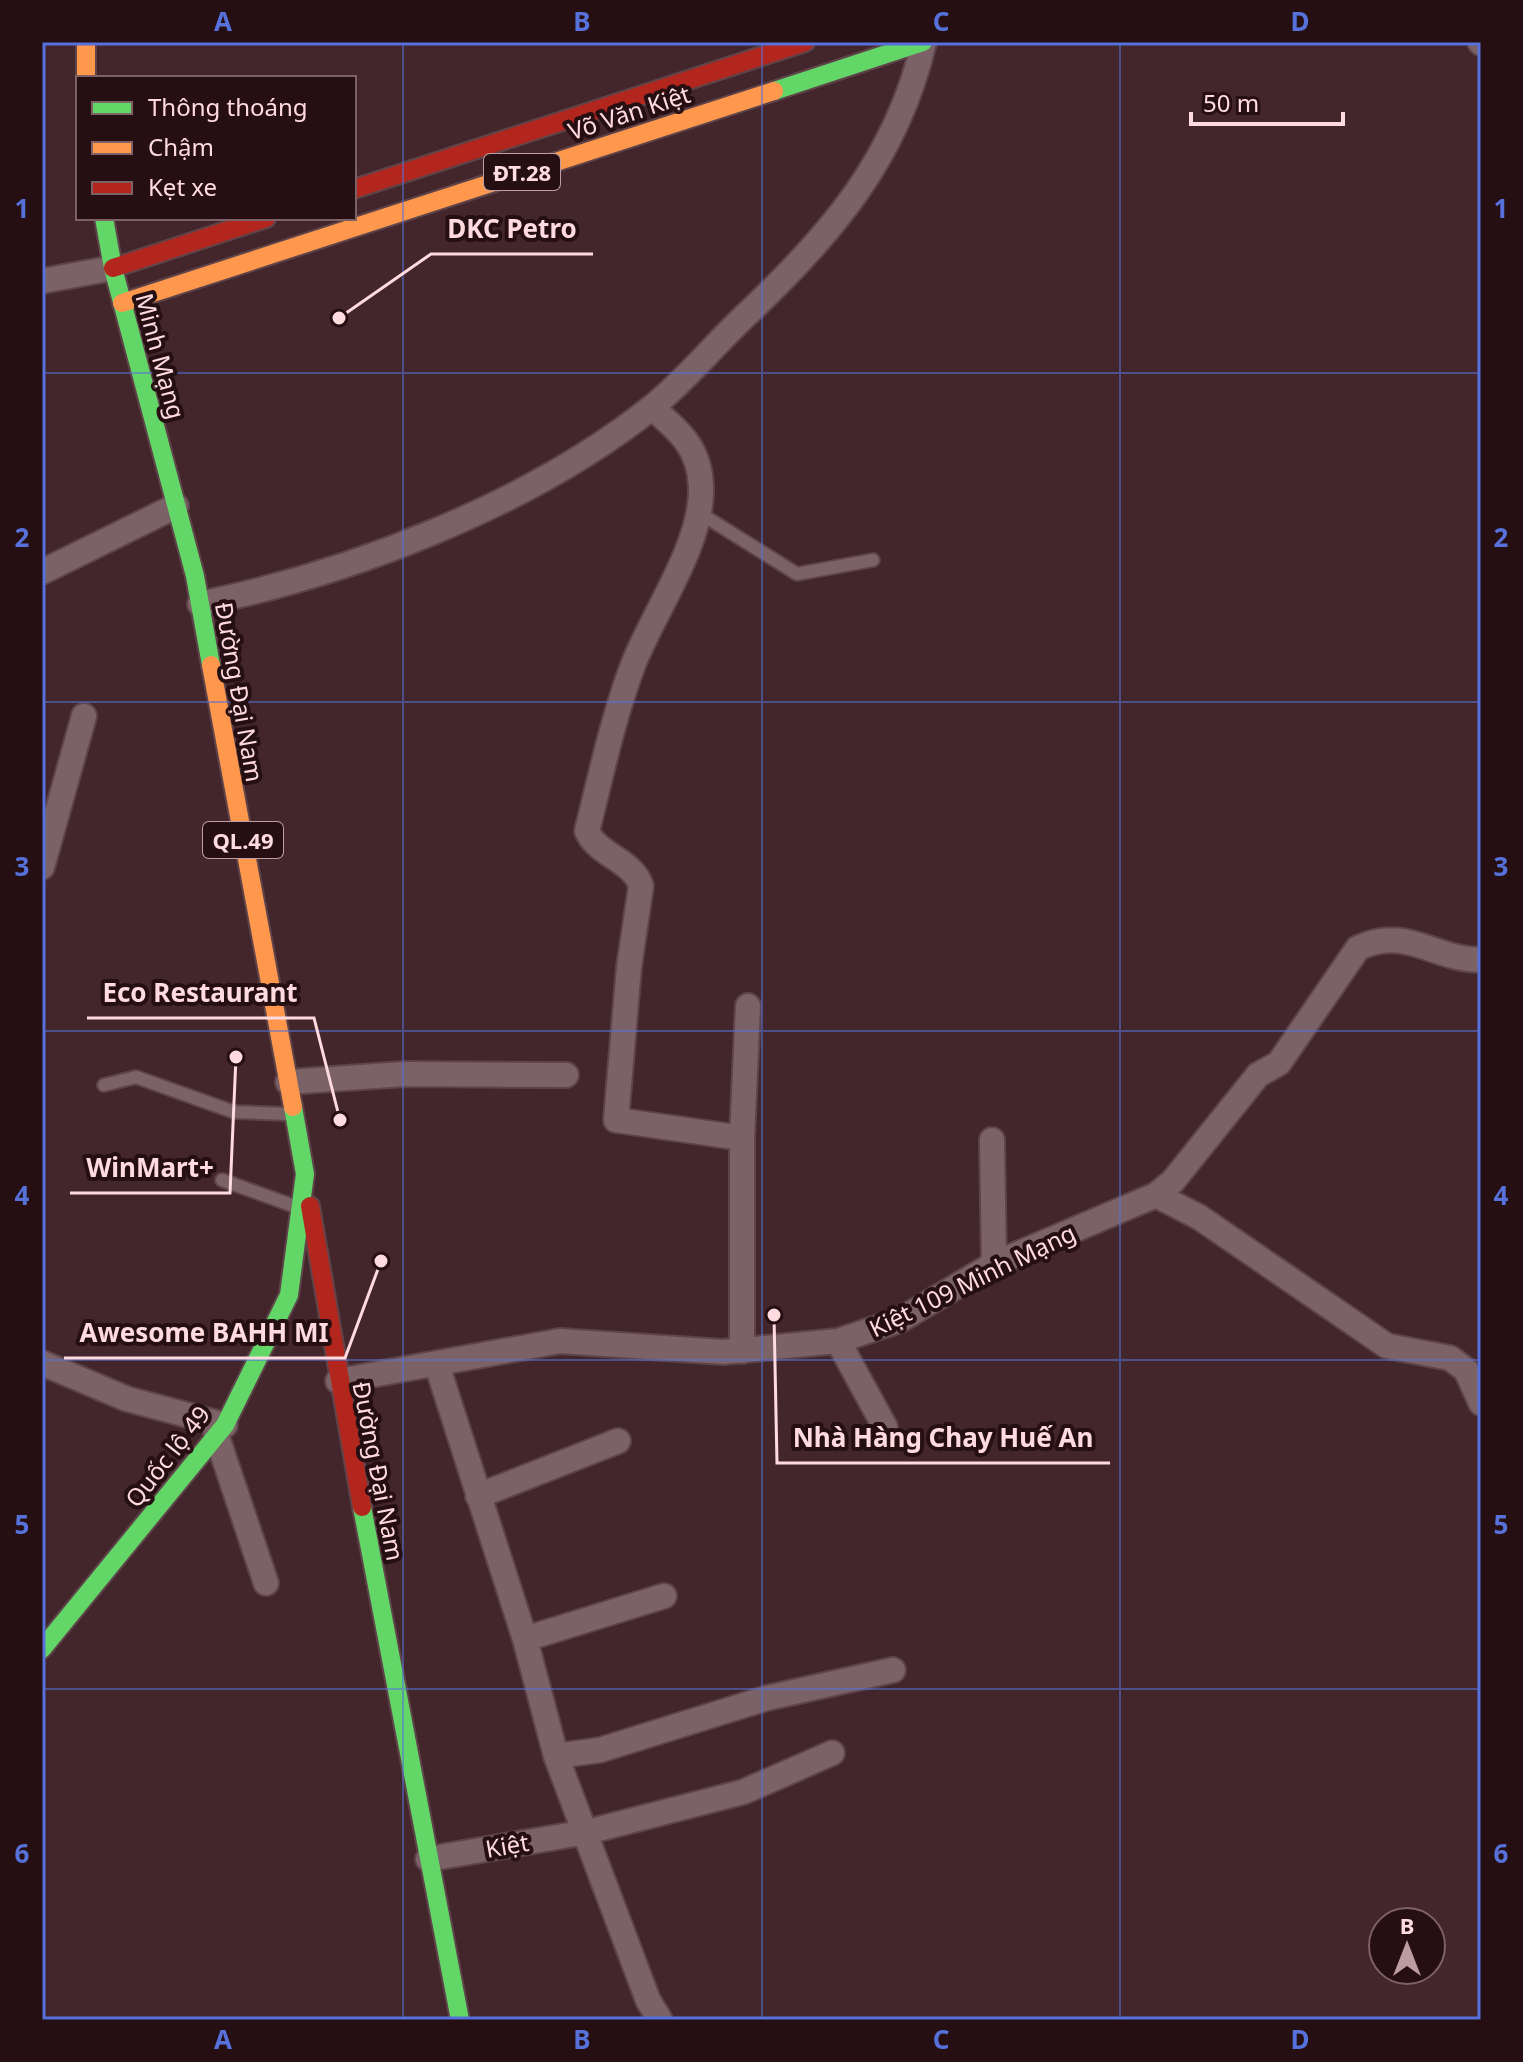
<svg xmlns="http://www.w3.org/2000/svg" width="1523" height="2062" font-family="'Noto Sans',sans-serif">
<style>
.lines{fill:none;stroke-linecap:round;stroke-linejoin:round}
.lane-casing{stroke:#5e4449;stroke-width:16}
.street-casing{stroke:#5e4449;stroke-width:28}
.fast-casing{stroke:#5e4449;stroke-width:22}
.slow-casing{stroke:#5e4449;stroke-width:22}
.jam-casing{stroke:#5e4449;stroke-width:22}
.lane{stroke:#7a6267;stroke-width:12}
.street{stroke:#7a6267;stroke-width:24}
.fast{stroke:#63d668;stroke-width:18}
.slow{stroke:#ff974d;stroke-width:18}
.jam{stroke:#b3261e;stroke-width:18}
.grid{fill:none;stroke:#5671da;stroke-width:2;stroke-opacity:0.55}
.labels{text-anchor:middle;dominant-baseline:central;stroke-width:8;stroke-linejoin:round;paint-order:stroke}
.shield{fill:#260f13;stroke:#be9ea2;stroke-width:2}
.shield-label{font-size:22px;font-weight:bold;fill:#ffdbdf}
.street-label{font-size:24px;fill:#ffdbdf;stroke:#260f13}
.leader{fill:none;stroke:#ffdbdf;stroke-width:3}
.callout-dot{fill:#ffdbdf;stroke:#260f13;stroke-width:3}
.callout-label{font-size:26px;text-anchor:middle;font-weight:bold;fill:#ffdbdf;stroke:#260f13;stroke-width:8;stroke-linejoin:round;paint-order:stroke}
.neatline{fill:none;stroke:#5671da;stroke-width:3}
.grid-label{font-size:26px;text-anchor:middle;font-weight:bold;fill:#5671da}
</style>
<rect width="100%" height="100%" fill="#43262c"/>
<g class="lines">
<defs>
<path id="lane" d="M698,512L797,574L873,560
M104,1085L136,1077L234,1112L287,1114
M222,1180L294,1206"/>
<path id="street" d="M1480,42L1481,43
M42,281L113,268
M652,408C680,431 700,449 701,487C703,544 653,613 633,665C613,718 601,775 587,831C597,855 633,860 641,886L629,967L616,1120L742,1138
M42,572L176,506
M200,604C351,573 529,505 651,408C685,381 714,345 746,315C831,235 897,158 924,42
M42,867L84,716
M288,1082L405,1074L566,1075
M992,1140L994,1264
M1156,1195L1199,1217L1387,1346L1450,1358L1466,1370L1481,1403
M838,1341L885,1427
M742,1351V1138L748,1006
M42,1363L127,1399L225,1425
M437,1365L525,1639L556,1756L648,2000L660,2020
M338,1381L560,1341L723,1352L838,1341L900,1320L994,1264L1156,1195L1173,1181L1258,1075L1279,1063L1358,948C1407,925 1434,960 1481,960
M216,1434L266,1583
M478,1496L618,1441
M525,1639L664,1596
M556,1756L600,1750L767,1698L893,1670
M428,1859L587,1832L743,1792L832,1753"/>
<path id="fast" d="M774,91L923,42
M104,218L113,268L195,576L211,665
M362,1507L460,2020
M42,1649L225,1425L289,1295L305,1174L293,1107"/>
<path id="slow" d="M86,42V78
M122,303L774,91
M211,665L293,1107"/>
<path id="jam" d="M354,189L805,42
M113,268L266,218
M310,1206L362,1507"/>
</defs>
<use href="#lane" class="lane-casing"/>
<use href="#street" class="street-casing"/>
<use href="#fast" class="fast-casing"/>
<use href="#slow" class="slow-casing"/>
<use href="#jam" class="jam-casing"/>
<use href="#lane" class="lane"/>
<use href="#street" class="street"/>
<use href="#fast" class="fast"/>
<use href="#slow" class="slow"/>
<use href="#jam" class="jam"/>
</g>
<path class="grid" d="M403,42V2020M762,42V2020M1120,42V2020M42,373H1481M42,702H1481M42,1031H1481M42,1360H1481M42,1689H1481"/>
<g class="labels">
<g class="shield">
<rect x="484" y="154" width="76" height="36" rx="6"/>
<rect x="203" y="822" width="80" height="36" rx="6"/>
</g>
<g class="shield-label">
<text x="522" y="172">ĐT.28</text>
<text x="243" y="840">QL.49</text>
</g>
<g class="street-label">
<text transform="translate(629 112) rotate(-18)">Võ Văn Kiệt</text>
<text transform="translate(161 356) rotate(75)">Minh Mạng</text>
<text transform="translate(240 692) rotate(80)">Đường Đại Nam</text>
<text transform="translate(972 1280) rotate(-26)">Kiệt 109 Minh Mạng</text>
<text transform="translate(167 1456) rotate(-52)">Quốc lộ 49</text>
<text transform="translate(379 1471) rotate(79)">Đường Đại Nam</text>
<text transform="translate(507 1845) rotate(-10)">Kiệt</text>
</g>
</g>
<path class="leader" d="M339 318L431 254H593M340 1120L314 1018H87M236 1057L230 1193H70M381 1261L345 1358H64M774 1315L777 1463H1110"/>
<g class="callout-dot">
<circle cx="339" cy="318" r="8"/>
<circle cx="340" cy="1120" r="8"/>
<circle cx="236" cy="1057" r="8"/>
<circle cx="381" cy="1261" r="8"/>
<circle cx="774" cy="1315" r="8"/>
</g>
<g class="callout-label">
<text x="512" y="238">DKC Petro</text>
<text x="200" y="1002">Eco Restaurant</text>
<text x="150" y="1177">WinMart+</text>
<text x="204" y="1342">Awesome BAHH MI</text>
<text x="943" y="1447">Nhà Hàng Chay Huế An</text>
</g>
<rect width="1523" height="2062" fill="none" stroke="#260f13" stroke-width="88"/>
<rect x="76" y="76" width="280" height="144" fill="#260f13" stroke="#7d6165" stroke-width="2"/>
<rect x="92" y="102" width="40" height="12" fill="#63d668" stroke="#7d6165" stroke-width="2"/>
<text x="148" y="116" font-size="24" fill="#ffdbdf">Thông thoáng</text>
<rect x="92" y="142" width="40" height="12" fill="#ff974d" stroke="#7d6165" stroke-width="2"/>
<text x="148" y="156" font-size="24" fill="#ffdbdf">Chậm</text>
<rect x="92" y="182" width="40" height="12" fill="#b3261e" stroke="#7d6165" stroke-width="2"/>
<text x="148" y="196" font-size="24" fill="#ffdbdf">Kẹt xe</text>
<g transform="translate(1407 1946)"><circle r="38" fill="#260f13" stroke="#7d6165" stroke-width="2"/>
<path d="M0-6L14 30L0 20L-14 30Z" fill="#bd9ca0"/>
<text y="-12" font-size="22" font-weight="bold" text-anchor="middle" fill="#ffdbdf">B</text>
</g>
<path d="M1191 112v12h152v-12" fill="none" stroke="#ffdbdf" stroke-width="4"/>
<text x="1203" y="112" font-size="24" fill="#ffdbdf" stroke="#260f13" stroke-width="6" paint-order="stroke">50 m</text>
<rect x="44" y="44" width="1435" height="1974" class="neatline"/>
<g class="grid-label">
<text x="223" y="31">A</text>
<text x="582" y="31">B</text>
<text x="941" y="31">C</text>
<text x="1300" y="31">D</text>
<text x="22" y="218">1</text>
<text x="1501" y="218">1</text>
<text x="22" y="547">2</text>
<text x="1501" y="547">2</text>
<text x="22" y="876">3</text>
<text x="1501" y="876">3</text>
<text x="22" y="1205">4</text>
<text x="1501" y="1205">4</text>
<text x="22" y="1534">5</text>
<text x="1501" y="1534">5</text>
<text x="22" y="1863">6</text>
<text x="1501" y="1863">6</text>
<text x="223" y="2049">A</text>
<text x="582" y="2049">B</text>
<text x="941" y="2049">C</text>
<text x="1300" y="2049">D</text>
</g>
</svg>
